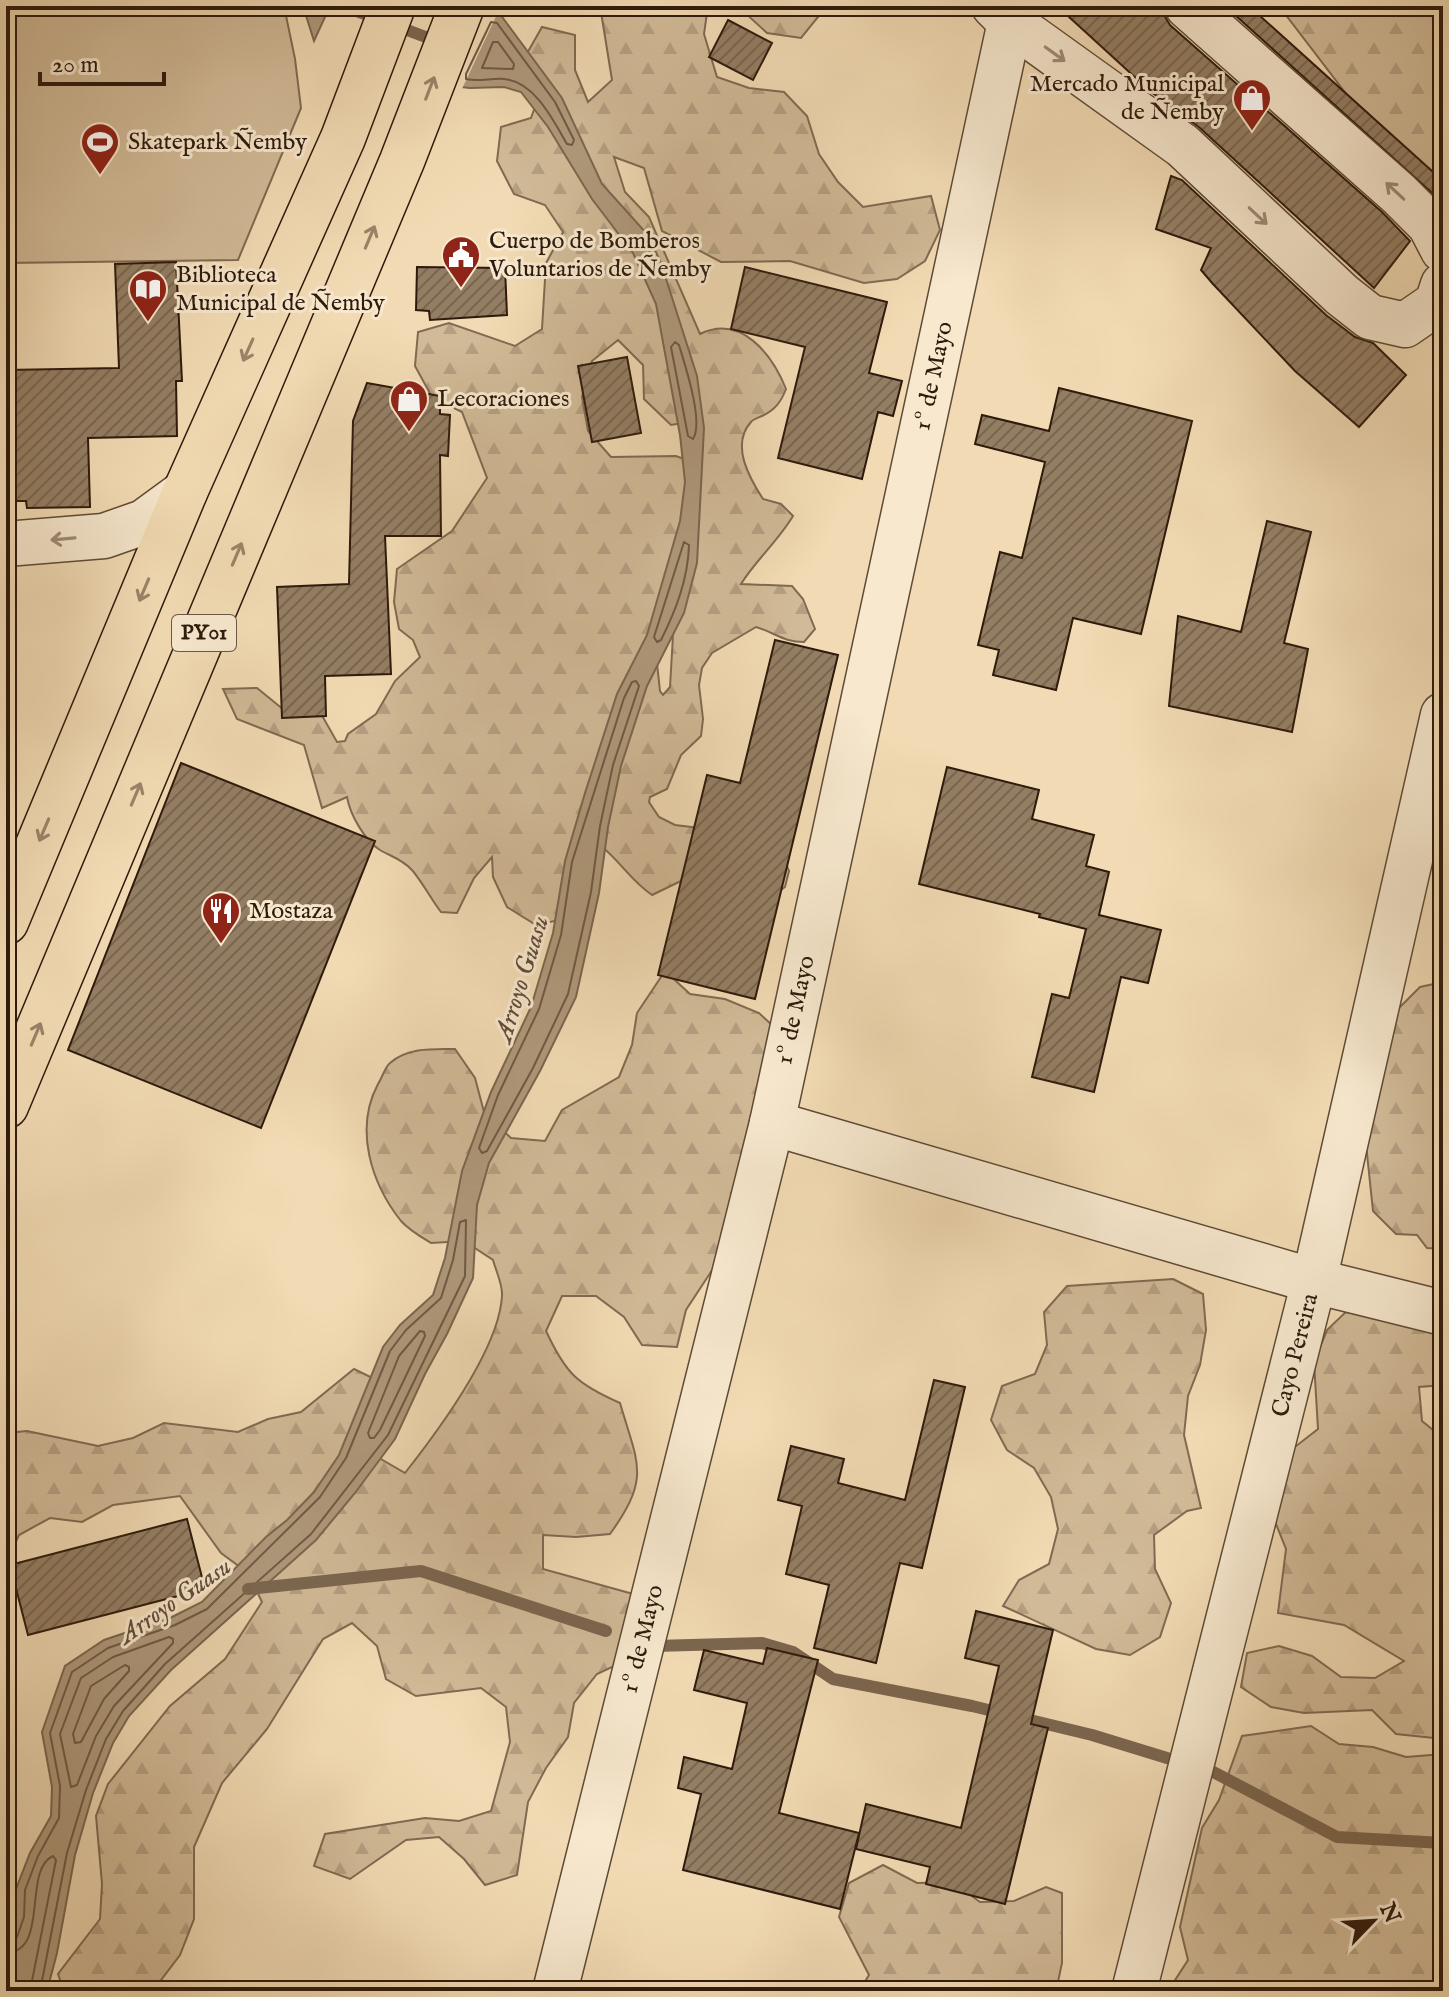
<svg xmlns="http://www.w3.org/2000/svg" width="1449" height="1997" font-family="'IM FELL English',serif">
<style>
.forest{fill:url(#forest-firs);stroke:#806a52;stroke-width:2;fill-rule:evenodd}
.park{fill:#d1ba97;stroke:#806a52;stroke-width:2}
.water{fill:#af997b;stroke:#7b664f;stroke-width:2}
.pier{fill:#f2dbb4}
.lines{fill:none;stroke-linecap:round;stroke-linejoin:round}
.shore{stroke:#6e5a44;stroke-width:2}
.stream{stroke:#7b664f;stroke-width:12}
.building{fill:url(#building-hatch);stroke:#2e1a0c;stroke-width:2}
.minor-casing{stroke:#5f4a36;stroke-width:47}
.highway-casing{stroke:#2e1a0c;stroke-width:47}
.minor{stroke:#f7e8ce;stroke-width:44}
.highway{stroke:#f2dbb4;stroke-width:44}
.oneway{stroke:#9d8b77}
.oneway2{stroke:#9a8468}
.labels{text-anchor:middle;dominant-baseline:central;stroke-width:6;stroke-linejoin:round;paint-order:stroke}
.shield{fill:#f7e8ce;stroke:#6a5846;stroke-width:2}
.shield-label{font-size:22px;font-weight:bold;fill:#2e1a0c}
.poi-label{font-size:24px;fill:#2e1a0c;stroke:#f7e8ce;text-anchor:start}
.street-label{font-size:24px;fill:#2e1a0c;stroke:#f7e8ce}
.water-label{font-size:26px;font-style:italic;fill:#624d38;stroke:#f7e8ce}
</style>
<defs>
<pattern id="forest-firs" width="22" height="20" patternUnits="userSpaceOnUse" patternTransform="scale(2)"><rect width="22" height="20" fill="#d1ba97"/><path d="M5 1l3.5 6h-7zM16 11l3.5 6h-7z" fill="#b49f81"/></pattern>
<pattern id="building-hatch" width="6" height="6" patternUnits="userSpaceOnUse" patternTransform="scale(2)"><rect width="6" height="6" fill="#947e63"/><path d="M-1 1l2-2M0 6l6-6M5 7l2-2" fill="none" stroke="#796650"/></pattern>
</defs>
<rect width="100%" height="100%" fill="#f2dbb4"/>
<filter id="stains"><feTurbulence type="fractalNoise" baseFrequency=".0025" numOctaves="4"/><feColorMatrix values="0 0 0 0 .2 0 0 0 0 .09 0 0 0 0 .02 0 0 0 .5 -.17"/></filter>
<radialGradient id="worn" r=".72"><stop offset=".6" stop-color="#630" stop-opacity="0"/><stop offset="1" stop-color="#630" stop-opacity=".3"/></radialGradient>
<path class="forest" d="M603,6H708L704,34L717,77L749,88L784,92L807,116L819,154L838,182L863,207L931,196L940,230L925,261L897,279L864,283L790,261L721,262L662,231L644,168L614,157L625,192L649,217L700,334C741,314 772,354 786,389C781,402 775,410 762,416C760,417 752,420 751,422C730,445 750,479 763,499L781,504L793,516C778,541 756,560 741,584L792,586L803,599L815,629L804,642C783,642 776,633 756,627L712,653L702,668L699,685L703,719L701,736L681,755L667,789L650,797L649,802L659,817L675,825L708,829L783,856L789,871L785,887L772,897L687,862L681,881L652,895C631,881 620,861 601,846L569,918L536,925L507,907L493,877L492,857L474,878L457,913L441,912C431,899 423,883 412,870C402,859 392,857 380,850C364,840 350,814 347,797L322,808L304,745L237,719L223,689L257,688L284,710L320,712L337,742L345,741L348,734L376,714L395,681L420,657L413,640L399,629L394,602L397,569L452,531L487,478L462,412L432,397L415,366L418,332L449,323L515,346L542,329L546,263L563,232L545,205L514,194L497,161L501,127L531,118L542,87L525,57L542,27L575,35V70L588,102L612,80L601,12ZM618,340L643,365L644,399L671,425L694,421L700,465L676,456L611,457L588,431L582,397L592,361ZM673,635L670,687L663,695L660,691L656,654Z
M731,6H820L822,12L801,38L767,33L742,10Z
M1279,6H1443V229L1386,174L1397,144L1370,125Z
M665,971L690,994L725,999L759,1013L786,1038L724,1252L686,1310L677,1347L642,1345L624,1317L596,1296H562L546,1331C566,1374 577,1384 620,1403C638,1465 651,1477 610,1534L576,1537L543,1535V1569L644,1597L629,1659L597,1674L574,1703L568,1737L546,1768L528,1802L517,1875L485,1885L464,1859L439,1837L406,1840L350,1879L314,1866L325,1834L425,1818L459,1821L491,1811L510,1742L506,1707L481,1688L416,1696L386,1679L377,1646L352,1623L323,1639L267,1729L222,1783L194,1847V1919L180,1955L158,1984L148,1991H64L58,1974L100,1919L102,1884L96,1816L108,1784L170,1706L225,1659L262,1602L248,1573L221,1553L180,1496L113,1505L82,1522L50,1518L19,1535L6,1563V1433L27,1431L98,1446L133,1438L164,1423L238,1432L268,1419L301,1412L354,1369L387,1385L374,1455L405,1473C438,1431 499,1350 502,1296C503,1285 496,1271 493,1260L464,1241L431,1243C421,1237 409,1230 401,1221C371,1183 354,1129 378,1084C382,1078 385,1067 390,1063C408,1047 434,1049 455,1049L475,1078L484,1112L511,1138L545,1141L562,1110L619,1077L632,1045L637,1013Z
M1443,982V1249L1427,1248L1417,1235L1396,1234L1373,1211L1366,1144L1395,1012L1420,987Z
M1173,1279L1203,1294L1206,1330L1200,1365L1188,1396L1184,1435L1201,1508L1187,1511L1154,1535L1155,1569L1171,1603L1160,1637L1130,1655L1096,1649L1003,1606L1019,1580L1049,1564L1058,1529L1051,1497L1034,1468L1007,1450L991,1420L1002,1386L1035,1374L1047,1345L1044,1312L1067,1286Z
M1352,1306L1443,1317V1385L1419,1387L1422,1421L1443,1438V1739L1396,1734L1372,1710L1304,1713L1271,1707L1241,1687L1247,1653L1279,1646L1312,1656L1341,1677L1375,1678L1404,1661L1344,1625L1278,1613L1286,1549L1274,1519L1291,1450L1318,1429L1314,1362L1327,1330Z
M1311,1726L1339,1744L1373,1747L1406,1757L1443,1754V1991H1168L1188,1960L1180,1927L1202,1828L1219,1800L1242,1736Z
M883,1865L917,1883L953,1882L980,1902L1014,1901L1046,1887L1062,1893V1963L1056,1991H859L869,1975L839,1917L849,1883Z"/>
<path class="park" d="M6,6H284L295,59L301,108L238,260L6,263Z"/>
<path class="water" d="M303,6H330L314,41Z
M494,6L562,98L602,184L648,235L661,263L697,376L704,428L697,563L684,613L647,686L621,766L608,827L599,893L576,997L540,1071L489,1163L477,1205L473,1278L447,1334L425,1374L395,1439L355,1493L316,1540L171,1670L129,1716L113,1743L93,1793L75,1855L57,1953L47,1991H6V1945L16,1916V1889L30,1853L51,1816L52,1787L42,1732L65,1666L104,1640L172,1617L202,1602L266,1537L287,1520L314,1492L339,1455L383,1347L400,1325L433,1295L445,1258L462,1171L491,1092L531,1007L553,933L565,861L585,793L617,694L647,635L680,521L685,482L680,435L656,304L633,253L592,199L548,127L521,92L504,87L470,88L451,86Z"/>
<path class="pier" d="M485,6L500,8L461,91L449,89L448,84Z"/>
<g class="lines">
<path class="shore" d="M491,22L497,23L555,102L574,140L572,145L567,144C553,120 535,82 504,79C491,78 478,82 466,79V74Z
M493,42H498L514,64L513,69L482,68Z
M675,342L679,345C685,365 704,422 693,439L688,436L671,347Z
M684,542L689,545C688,579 676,610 661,640L657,642L654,637Z
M636,681L639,686L613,765L600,826L591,892L568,994L533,1068L487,1151L482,1153L479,1148L498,1095L539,1009L561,935L572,862L624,698L632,682Z
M420,1331L424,1332L425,1336L380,1430L374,1438H370L368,1433L399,1356Z
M169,1637L173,1639V1643L114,1706L96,1736L77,1785L71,1787L60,1734L81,1678L113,1657Z
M125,1665L129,1667V1671L104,1699L81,1742L75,1743L73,1734L91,1686Z
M6,1943L13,1942L17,1937L24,1917L25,1890L38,1856L59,1818L60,1786L50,1733L72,1672L108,1648L175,1625L207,1609L320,1497L346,1458L390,1351L406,1330L441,1298L453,1260L460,1222L466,1220L465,1276L388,1435L311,1534L165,1664L123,1711L106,1739L86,1790L67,1853L40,1991
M6,1953C50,1951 22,1870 53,1856L56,1860L30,1991"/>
<path class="stream" d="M343,6L439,42
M248,1589L421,1571L606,1631
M655,1646L762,1643L793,1652L833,1679L972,1706L1092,1735L1167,1758
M1200,1765L1337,1837L1443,1843"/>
</g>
<path class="building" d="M1057,6H1163L1164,15L1170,25L1382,212L1410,241L1374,288L1200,128L1150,91Z
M1225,6H1249L1443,181L1441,201Z
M728,20L772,43L753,80L709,57Z
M1171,176L1182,180L1326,315L1355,337L1373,343L1406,375L1359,427L1295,371L1213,284L1201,270L1211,248L1156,229Z
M176,262L182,381H176L177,436L88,438L90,507L27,508L26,501H6V370L119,368L115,264Z
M417,267L505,268L507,315L430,320L429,311L416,310Z
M745,267L887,302L869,373L902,381L893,416L878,412L862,479L778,458L805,347L731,329Z
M627,357L641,433L592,442L578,366Z
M367,383L440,396V414L450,415L448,456L440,455L441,536H385L391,674L325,676L326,716L282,718L277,587L349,584L353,421Z
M1059,388L1192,421L1141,634L1073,618L1056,690L993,675L999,650L978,645L1000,552L1022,558L1045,462L975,444L982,415L1049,431Z
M1267,521L1311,532L1284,643L1308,649L1292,732L1169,706L1178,616L1241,632Z
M775,640L838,655L755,999L658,975L707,775L740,783Z
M181,763L375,841L261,1128L68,1050Z
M947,767L1039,790L1032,819L1094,835L1086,866L1109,872L1099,915L1161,930L1148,983L1121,977L1094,1092L1032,1077L1052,994L1069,998L1086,929L1039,917L1040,914L919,884Z
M934,1380L965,1387L922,1568L900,1563L876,1663L814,1648L829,1585L786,1574L802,1506L778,1500L791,1446L844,1459L838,1483L905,1500Z
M187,1519L205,1589L28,1635L10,1565Z
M976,1611L1053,1630L1031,1724L1048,1728L1005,1904L926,1884L930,1867L856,1849L866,1804L961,1828L999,1666L965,1658Z
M767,1648L818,1660L779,1813L859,1833L840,1909L683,1870L701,1794L678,1788L684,1757L732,1769L747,1703L694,1690L704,1650L763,1664Z"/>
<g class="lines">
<defs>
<g id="minor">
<path d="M994,6L1010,22L1183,146L1342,295L1370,317L1405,325L1437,303L1443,285"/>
<path d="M1187,6L1399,194L1430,225L1443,250"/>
<path d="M6,544L104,536L144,522L185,492"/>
<path d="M772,1123L1314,1281L1443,1313"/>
<path d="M555,1991L772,1123L1010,22"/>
<path id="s1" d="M1134,1991L1314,1281L1443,715"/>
</g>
<path id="highway" d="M6,922L185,492L343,138L393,6
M6,1106L402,161L462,6"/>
</defs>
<use href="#minor" class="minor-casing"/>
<use href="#highway" class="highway-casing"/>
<use href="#minor" class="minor"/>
<use href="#highway" class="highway"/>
</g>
<defs><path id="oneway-shaft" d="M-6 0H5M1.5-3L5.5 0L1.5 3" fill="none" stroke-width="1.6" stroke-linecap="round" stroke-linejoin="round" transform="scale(2)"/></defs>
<g class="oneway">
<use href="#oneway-shaft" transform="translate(1055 54) rotate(36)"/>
<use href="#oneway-shaft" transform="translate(1395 191) rotate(-137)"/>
<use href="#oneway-shaft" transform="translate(1258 216) rotate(43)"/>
<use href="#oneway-shaft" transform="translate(63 539) rotate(175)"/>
</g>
<g class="oneway2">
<use href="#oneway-shaft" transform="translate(430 88) rotate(-69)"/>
<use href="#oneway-shaft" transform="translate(370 237) rotate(-67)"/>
<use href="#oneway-shaft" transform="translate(248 350) rotate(114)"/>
<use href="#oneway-shaft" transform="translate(237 554) rotate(-67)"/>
<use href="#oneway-shaft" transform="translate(144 590) rotate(113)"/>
<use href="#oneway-shaft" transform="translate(136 794) rotate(-67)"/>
<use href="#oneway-shaft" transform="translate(44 830) rotate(113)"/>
<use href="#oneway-shaft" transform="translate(36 1034) rotate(-67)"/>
</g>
<defs>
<symbol id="shop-pin" viewBox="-11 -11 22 30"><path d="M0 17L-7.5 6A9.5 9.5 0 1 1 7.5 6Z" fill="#8f2418" stroke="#f7e8ce"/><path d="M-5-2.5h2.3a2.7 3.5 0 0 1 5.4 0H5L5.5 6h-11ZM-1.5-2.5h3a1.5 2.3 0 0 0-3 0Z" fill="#fff"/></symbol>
<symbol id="stadium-pin" viewBox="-11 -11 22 30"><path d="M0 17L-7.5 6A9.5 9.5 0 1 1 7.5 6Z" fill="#8f2418" stroke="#f7e8ce"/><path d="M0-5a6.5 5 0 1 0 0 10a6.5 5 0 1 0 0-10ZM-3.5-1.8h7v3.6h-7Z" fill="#fff"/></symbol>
<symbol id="civic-pin" viewBox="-11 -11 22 30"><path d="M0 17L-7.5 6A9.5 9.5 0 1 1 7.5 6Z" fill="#8f2418" stroke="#f7e8ce"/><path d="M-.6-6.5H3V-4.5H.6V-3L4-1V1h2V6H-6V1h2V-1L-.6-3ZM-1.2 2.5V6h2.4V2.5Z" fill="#fff"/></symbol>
<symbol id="library-pin" viewBox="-11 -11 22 30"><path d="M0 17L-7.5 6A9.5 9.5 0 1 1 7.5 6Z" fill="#8f2418" stroke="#f7e8ce"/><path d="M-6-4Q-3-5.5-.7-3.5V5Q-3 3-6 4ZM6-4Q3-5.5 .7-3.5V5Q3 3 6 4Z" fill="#fff"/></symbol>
<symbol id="restaurant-pin" viewBox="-11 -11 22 30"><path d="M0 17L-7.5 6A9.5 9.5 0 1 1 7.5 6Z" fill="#8f2418" stroke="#f7e8ce"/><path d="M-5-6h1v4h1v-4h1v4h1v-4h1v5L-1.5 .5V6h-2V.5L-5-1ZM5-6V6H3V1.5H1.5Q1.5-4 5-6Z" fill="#fff"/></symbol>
</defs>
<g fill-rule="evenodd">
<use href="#shop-pin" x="1230" y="76" width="44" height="60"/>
<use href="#stadium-pin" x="78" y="120" width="44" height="60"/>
<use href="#civic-pin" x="439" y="233" width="44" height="60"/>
<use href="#library-pin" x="126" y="267" width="44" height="60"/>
<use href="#shop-pin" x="387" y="377" width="44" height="60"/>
<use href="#restaurant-pin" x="199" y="889" width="44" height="60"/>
</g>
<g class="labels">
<rect class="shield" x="172" y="615" width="64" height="36" rx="6"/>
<g class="shield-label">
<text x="204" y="633">PY01</text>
</g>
<g class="poi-label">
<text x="1224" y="84" text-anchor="end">Mercado Municipal<tspan x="1224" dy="28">de Ñemby</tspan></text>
<text x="128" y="142">Skatepark Ñemby</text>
<text x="489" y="241">Cuerpo de Bomberos<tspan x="489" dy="28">Voluntarios de Ñemby</tspan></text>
<text x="176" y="275">Biblioteca<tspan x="176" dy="28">Municipal de Ñemby</tspan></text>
<text x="437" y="399">Lecoraciones</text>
<text x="249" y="911">Mostaza</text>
</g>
<g class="street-label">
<text transform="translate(934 376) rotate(-78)">1º de Mayo</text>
<text transform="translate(796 1010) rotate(-78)">1º de Mayo</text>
<text stroke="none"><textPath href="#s1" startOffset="656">Cayo Pereira</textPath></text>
<text transform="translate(643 1639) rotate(-76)">1º de Mayo</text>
</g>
<g class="water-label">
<text transform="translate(522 979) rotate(-73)">Arroyo Guasu</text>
<text transform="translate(175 1601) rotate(-35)">Arroyo Guasu</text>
</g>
</g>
<rect width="1449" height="1997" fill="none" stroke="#f2dbb4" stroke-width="32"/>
<rect x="8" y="8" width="1433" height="1981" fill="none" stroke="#2e1a0c" stroke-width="4"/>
<rect x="16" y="16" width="1417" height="1965" fill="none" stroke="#2e1a0c" stroke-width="2"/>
<g transform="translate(1373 1921) rotate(65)" stroke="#f7e8ce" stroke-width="6" paint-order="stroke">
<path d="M0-6L14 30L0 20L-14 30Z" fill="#2e1a0c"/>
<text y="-12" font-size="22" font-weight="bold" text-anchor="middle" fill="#2e1a0c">N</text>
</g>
<path d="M40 72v12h124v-12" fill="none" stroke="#2e1a0c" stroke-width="4"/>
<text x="52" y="72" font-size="24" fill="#2e1a0c" stroke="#f7e8ce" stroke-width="6" paint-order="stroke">20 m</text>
<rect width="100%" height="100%" filter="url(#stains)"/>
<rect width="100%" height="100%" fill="url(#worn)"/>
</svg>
